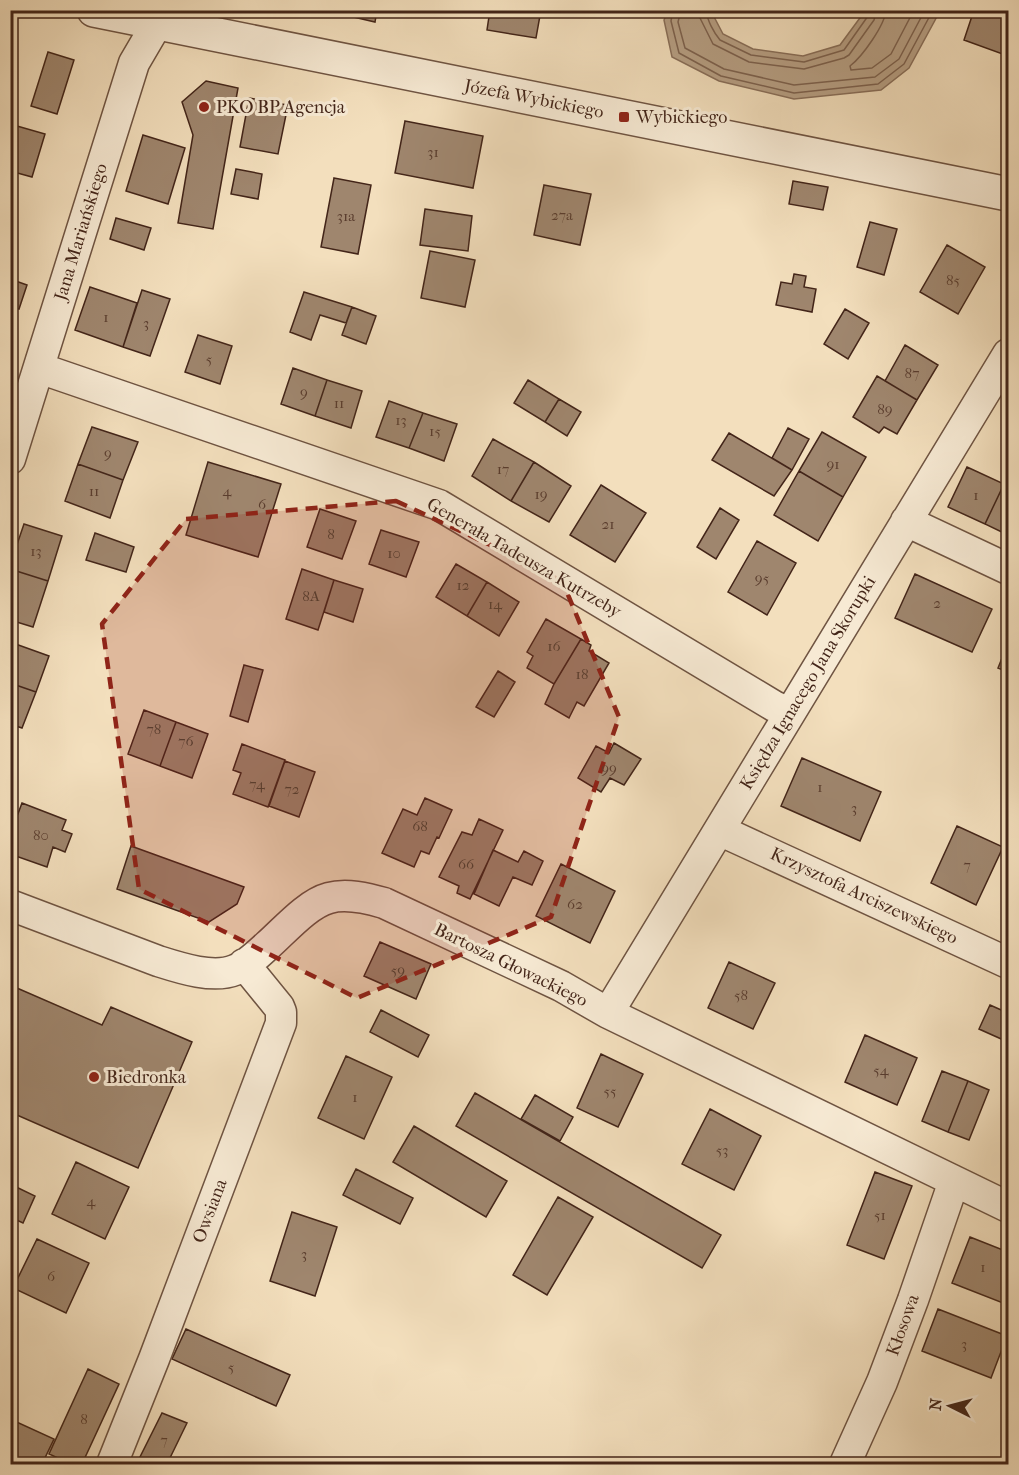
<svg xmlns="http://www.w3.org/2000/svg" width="1019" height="1475" font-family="'IM FELL French Canon',serif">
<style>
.water{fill:#b7a085;stroke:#896f5a;stroke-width:1.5}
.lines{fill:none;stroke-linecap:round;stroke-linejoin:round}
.shore{stroke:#7d624f;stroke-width:1.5}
.building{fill:#9f866e;stroke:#432519;stroke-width:1.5}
.minor-casing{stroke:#6f5442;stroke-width:33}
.tertiary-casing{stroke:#6f5442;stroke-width:36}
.minor{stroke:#f7ead4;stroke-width:30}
.tertiary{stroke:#f7ead4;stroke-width:33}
.marked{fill:#8f2418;fill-opacity:0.2;stroke:#8f2418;stroke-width:4.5;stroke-dasharray:12 8;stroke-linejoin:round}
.poi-dot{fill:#8f2418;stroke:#f7ead4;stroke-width:2}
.labels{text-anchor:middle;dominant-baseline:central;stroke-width:6;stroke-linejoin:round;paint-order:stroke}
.number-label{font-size:15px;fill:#5a3d2e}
.street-label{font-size:18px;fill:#432519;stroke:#f7ead4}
.poi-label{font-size:18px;fill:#432519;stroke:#f7ead4;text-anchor:start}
</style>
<rect width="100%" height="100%" fill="#f3dfbd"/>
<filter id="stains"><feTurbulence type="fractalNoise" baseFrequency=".00333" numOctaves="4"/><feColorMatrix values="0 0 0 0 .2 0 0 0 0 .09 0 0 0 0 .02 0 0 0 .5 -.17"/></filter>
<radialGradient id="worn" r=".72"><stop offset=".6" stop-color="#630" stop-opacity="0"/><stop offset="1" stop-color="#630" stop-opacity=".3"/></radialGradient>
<path class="water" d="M668,11H711L723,34L753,49L803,56L840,45L865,11H940L909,68L881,90L794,99L719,81L672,57L664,20Z"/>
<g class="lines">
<path class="shore" d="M673,10L671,21L679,53L721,76L794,93L878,84L904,64L933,10
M681,10L678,22L685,48L724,69L794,85L875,77L899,59L925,10
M699,10L700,18L713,44L749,62L804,69L844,58L849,55L874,20L877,10
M706,10C707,20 714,33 720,40L751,55L804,62L844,50L868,16L869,10
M886,10C885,25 862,57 850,66L851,70L872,68L891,54L914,10"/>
</g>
<path class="building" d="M336,10H377L375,22L336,13Z
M490,10H541L536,38L487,30Z
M974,10H1005L1008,12V56L964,40Z
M48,52L74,60L57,114L31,106Z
M206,81L238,88L213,229L178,223L193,135L182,102Z
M249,98L288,105L278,154L240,147Z
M405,121L483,136L473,188L395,173Z
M17,126L45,134L32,177L10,171V147Z
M143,135L185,148L168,204L126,191Z
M236,169L262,174L258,199L231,194Z
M334,178L371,185L358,254L321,247Z
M793,181L828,187L823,210L789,204Z
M544,185L591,194L580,245L534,235Z
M425,209L472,216L468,251L420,245Z
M116,218L151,228L144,250L110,239Z
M870,222L897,229L884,275L857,267Z
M947,245L985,267L958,314L920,292Z
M430,251L475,260L465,307L421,298Z
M794,274L806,276L804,287L816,289L812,312L776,305L781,282L792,284Z
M10,279L27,285L19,309L10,307Z
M90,287L137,303L123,347L75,330Z
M142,290L170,299L150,356L123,347Z
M304,292L352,307L346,323L320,315L311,340L290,332Z
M352,307L376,316L366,344L342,335Z
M845,309L869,323L848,359L824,344Z
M198,335L232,346L220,384L185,372Z
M905,345L938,365L917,400L885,381Z
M293,368L327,380L315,416L281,404Z
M877,376L917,400L897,434L884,427L879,433L853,417Z
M327,380L362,391L351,428L315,416Z
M528,380L559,399L545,422L514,403Z
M559,399L581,412L567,436L545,422Z
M389,401L423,413L409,448L376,437Z
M423,413L457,424L444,461L409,448Z
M92,427L138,442L123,480L78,464Z
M788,428L809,439L792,470L772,458Z
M822,432L866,457L843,497L799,471Z
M729,433L792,470L774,496L712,460Z
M493,439L534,462L511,501L472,476Z
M208,462L281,484L258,557L186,535Z
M534,462L571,486L549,522L511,501Z
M78,464L123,480L110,518L65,501Z
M967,467L1004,484L985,524L948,507Z
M799,471L843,497L818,541L774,515Z
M1004,484L1008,486V535L985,524Z
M601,485L646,513L615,562L570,535Z
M720,508L739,520L716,559L697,547Z
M320,509L356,521L342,559L307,547Z
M24,524L62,536L48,581L10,569V565Z
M381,530L419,542L406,577L369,564Z
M95,533L134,547L126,572L86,560Z
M757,541L796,563L767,615L728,592Z
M456,564L487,582L467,616L436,597Z
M10,569L48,581L33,627L10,620Z
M302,569L334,580L318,630L286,619Z
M915,574L992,609L972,652L895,618Z
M334,580L363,589L353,622L324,612Z
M487,582L519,602L499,636L467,616Z
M546,619L581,639L554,684L527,668L533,656L527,652Z
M581,639L591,645L589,651L609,663L584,706L577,702L569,718L545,704L554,684Z
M10,642L49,656L36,692L10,683Z
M1008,643V672L998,668Z
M244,665L263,670L248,722L230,716Z
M498,671L515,682L494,717L476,707Z
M10,683L36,692L22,728L10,724Z
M144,710L176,722L160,766L128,754Z
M176,722L208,734L192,778L160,766Z
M614,743L641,759L624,785L610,778L601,792L578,778L596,746L609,753Z
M242,744L285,760L268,807L233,794L241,773L233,770Z
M802,758L881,792L860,841L781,806Z
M285,761L315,772L299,817L269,806Z
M425,798L452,810L439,838L437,837L429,854L421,851L414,867L382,853L403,809L417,815Z
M22,803L66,820L62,830L72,834L65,852L53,847L47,867L10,854V835Z
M479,819L503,830L470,899L457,893L459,886L439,877L462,832L472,835Z
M957,826L1003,847L976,905L931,883Z
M131,846L244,887L237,904L209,922L117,889Z
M493,850L518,862L524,851L543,861L532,885L513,877L499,906L474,894Z
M561,864L615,891L590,943L536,916Z
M380,942L431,964L416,999L364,976Z
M729,962L775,983L753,1029L708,1008Z
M10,985L102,1025L111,1007L192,1042L138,1168L10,1112Z
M990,1005L1008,1013V1042L979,1029Z
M381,1010L429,1035L418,1057L370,1032Z
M865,1035L917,1058L897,1105L845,1082Z
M601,1054L643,1074L618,1127L577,1108Z
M346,1056L392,1077L364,1139L318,1118Z
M942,1071L968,1081L948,1132L922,1121Z
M968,1081L989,1090L969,1140L948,1132Z
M475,1093L721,1235L702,1268L456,1126Z
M535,1095L573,1117L560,1141L521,1119Z
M710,1109L761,1136L734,1190L682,1164Z
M414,1126L507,1181L486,1217L393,1162Z
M76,1162L129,1187L105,1239L52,1214Z
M356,1169L413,1198L400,1224L343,1195Z
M875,1172L912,1186L884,1259L847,1245Z
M10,1184L35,1196L23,1223L10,1217Z
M558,1197L593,1217L547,1295L513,1275Z
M292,1212L337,1227L315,1296L270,1281Z
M970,1237L1008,1252V1305L952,1283Z
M37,1239L89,1263L66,1313L13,1288Z
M938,1309L1007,1336L991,1378L922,1351Z
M186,1329L290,1375L276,1406L172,1359Z
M88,1369L119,1384L82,1464H71L49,1454Z
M162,1413L187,1423L167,1464H155L140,1457Z
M10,1419L54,1439L42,1464H10Z
M140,1457L155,1464H137Z"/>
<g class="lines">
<defs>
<path id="minor" d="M39,368L439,505L774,706L789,713
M10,459L134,63L165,10
M906,521L1008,569
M719,830L1008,963
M10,905L158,961C180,968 213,979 235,970C247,965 258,954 268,945C285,930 307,904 329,898C346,893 367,898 384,903L561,986L608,1013L1008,1207
M608,1013L1008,354
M112,1464L154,1359L281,1023V1012L279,1007L244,964
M845,1464L882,1382L913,1300L954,1181"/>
<path id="tertiary" d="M94,10L1008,194"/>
</defs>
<use href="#minor" class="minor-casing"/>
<use href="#tertiary" class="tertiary-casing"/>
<use href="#minor" class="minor"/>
<use href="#tertiary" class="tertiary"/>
</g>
<path class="marked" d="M396,501L561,578L619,717L551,917L357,998L139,889L102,624L186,519Z"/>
<g class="poi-dot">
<circle cx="204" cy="107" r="6"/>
<rect x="618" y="111" width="12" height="12" rx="3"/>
<circle cx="94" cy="1077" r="6"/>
</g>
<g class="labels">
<g class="number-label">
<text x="433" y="152">31</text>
<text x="562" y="215">27a</text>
<text x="346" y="216">31a</text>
<text x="953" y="280">85</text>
<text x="106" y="317">1</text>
<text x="146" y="323">3</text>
<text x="209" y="359">5</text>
<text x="912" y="373">87</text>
<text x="304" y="392">9</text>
<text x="339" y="403">11</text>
<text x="885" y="409">89</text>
<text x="401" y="420">13</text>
<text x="435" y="431">15</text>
<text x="108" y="453">9</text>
<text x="833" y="464">91</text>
<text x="503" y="469">17</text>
<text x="94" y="491">11</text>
<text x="227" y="491">4</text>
<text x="541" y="494">19</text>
<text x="976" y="495">1</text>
<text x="262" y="504">6</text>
<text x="608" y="524">21</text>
<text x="331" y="534">8</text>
<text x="36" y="551">13</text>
<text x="394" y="553">10</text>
<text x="762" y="578">95</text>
<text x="463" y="585">12</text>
<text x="311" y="596">8A</text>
<text x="937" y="603">2</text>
<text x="495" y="604">14</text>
<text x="554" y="646">16</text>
<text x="582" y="674">18</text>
<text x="154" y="729">78</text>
<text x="186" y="741">76</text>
<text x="609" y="768">99</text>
<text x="257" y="784">74</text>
<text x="820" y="787">1</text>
<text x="292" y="789">72</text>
<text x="854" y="808">3</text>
<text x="420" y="826">68</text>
<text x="41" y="835">80</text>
<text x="466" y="864">66</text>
<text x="967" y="865">7</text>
<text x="575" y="904">62</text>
<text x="398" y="970">59</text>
<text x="741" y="995">58</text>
<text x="881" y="1070">54</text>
<text x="610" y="1091">55</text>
<text x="355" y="1097">1</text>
<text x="722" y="1150">53</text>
<text x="91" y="1201">4</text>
<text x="880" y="1215">51</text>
<text x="304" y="1254">3</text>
<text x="983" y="1267">1</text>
<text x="51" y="1276">6</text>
<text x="964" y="1344">3</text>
<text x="231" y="1367">5</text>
<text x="84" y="1419">8</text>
<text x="164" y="1440">7</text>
</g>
<g class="street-label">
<text transform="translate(534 99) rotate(11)">Józefa Wybickiego</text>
<text transform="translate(81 232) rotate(-73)">Jana Mariańskiego</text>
<text transform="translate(524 558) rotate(30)">Generała Tadeusza Kutrzeby</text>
<text transform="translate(808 683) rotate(-59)">Księdza Ignacego Jana Skorupki</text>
<text transform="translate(864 896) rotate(25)">Krzysztofa Arciszewskiego</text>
<text transform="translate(511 965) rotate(26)">Bartosza Głowackiego</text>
<text transform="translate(210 1211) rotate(-69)">Owsiana</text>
<text transform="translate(903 1325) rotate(-70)">Kłosowa</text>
</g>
<g class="poi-label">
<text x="216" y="107">PKO BP Agencja</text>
<text x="636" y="117">Wybickiego</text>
<text x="106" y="1077">Biedronka</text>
</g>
</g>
<rect width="1019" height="1475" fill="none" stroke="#f3dfbd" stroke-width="36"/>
<rect x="12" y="12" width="995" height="1451" fill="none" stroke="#432519" stroke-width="3"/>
<rect x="18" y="18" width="983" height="1439" fill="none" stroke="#432519" stroke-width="1.5"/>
<g transform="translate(950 1406) rotate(276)" stroke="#f7ead4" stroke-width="4.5" paint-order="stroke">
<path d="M0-4.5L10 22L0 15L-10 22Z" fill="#432519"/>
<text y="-9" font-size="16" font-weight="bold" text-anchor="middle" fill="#432519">N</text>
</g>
<rect width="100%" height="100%" filter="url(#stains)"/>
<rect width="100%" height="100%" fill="url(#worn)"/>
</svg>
